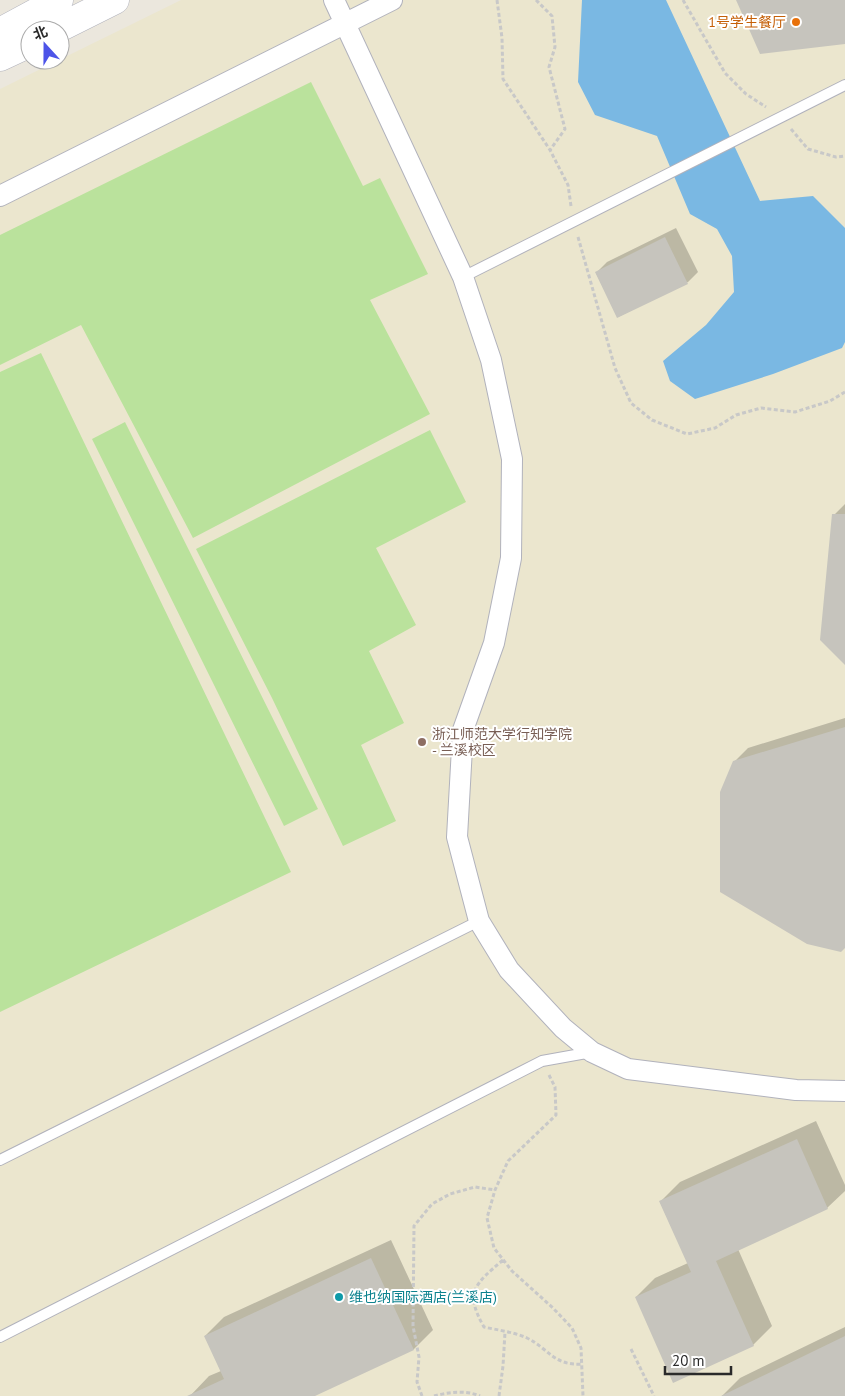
<svg xmlns="http://www.w3.org/2000/svg" width="845" height="1396" font-family="'PT Sans','Noto Sans SC',sans-serif">
<style>
.education{fill:#ebe6ce}
.pitch{fill:#bae29c}
.water{fill:#7ab8e3}
.shadow{fill:#0003}
.building{fill:#c6c4bd}
.lines{fill:none;stroke-linecap:round;stroke-linejoin:round}
.lane-casing{stroke:#b1b2bc;stroke-width:12}
.street-casing{stroke:#b1b2bc;stroke-width:22}
.secondary-casing{stroke:#b1b2bc;stroke-width:29}
.path{stroke:#c8c8c8;stroke-width:3;stroke-dasharray:4 2.5;stroke-linecap:butt}
.lane{stroke:#fff;stroke-width:10}
.street{stroke:#fff;stroke-width:20}
.secondary{stroke:#fff;stroke-width:28}
.food-dot{fill:#e8710a;stroke:#fff;stroke-width:2}
.education-dot{fill:#8d6e63;stroke:#fff;stroke-width:2}
.culture-dot{fill:#0f9aa8;stroke:#fff;stroke-width:2}
.labels{text-anchor:middle;dominant-baseline:central;stroke-width:4;stroke-linejoin:round;paint-order:stroke}
.food-label{font-size:14px;fill:#c56008;stroke:#fff;text-anchor:end}
.education-label{font-size:14px;fill:#785e54;stroke:#fff;text-anchor:start}
.culture-label{font-size:14px;fill:#0d838f;stroke:#fff;text-anchor:start}
</style>
<rect width="100%" height="100%" fill="#ebe7dd"/>
<path class="education" d="M181,0H845V1396H0V89Z"/>
<path class="pitch" d="M311,82L363,186L380,178L428,274L370,300L430,414L193,538L81,325L0,365V235Z
M41,353L291,872L0,1012V372Z
M125,422L318,809L284,826L92,439Z
M430,430L466,502L376,548L416,625L369,651L404,723L361,745L396,821L343,846L272,698L196,549Z"/>
<path class="water" d="M582,0H666L760,201L813,196L845,228V342L842,348L773,374L695,399L670,381L663,361L706,325L734,292L732,256L717,229L690,214L657,136L595,115L578,82Z"/>
<path class="shadow" d="M676,228L698,272L688,282L618,317L596,273L607,262Z
M845,504V663L834,515Z
M845,718V947L734,762L748,748Z
M816,1121L845,1185V1191L827,1208L738,1249L772,1326L753,1345L636,1297L655,1278L688,1263L660,1202L680,1182Z
M391,1240L433,1330L414,1349L312,1396H190L209,1376L221,1371L205,1336L224,1317Z
M845,1327V1396H722L740,1378Z"/>
<path class="building" d="M736,0H845V44L760,54Z
M665,237L688,284L617,318L595,272Z
M832,514H845V665L820,640Z
M845,727V948L841,952L807,944L720,892V792L733,761Z
M797,1139L828,1209L716,1261L754,1346L673,1383L635,1297L691,1272L659,1201Z
M371,1258L414,1350L315,1396H187L224,1379L204,1336Z
M845,1336V1396H721Z"/>
<g class="lines">
<defs>
<path id="lane" d="M463,277L845,85
M0,1160L479,921
M0,1337L542,1061L592,1052"/>
<path id="street" d="M334,0L463,277L491,360L512,459L511,558L494,643L463,730L457,837L479,921L509,970L563,1028L592,1052L628,1069L796,1090L845,1091
M0,196L392,0"/>
<path id="secondary" d="M55,30L115,0
M0,32L59,0
M0,57L30,43"/>
</defs>
<use href="#lane" class="lane-casing"/>
<use href="#street" class="street-casing"/>
<use href="#secondary" class="secondary-casing"/>
<path class="path" d="M497,0L502,38L503,79L550,150L568,185L571,206
M536,0L552,16L555,47L549,67L565,129L550,150
M683,0L725,73L746,94L766,107
M791,129L808,149L836,157L845,156
M578,237L615,368L631,403L652,420L687,434L715,428L736,415L761,408L795,412L830,401L845,392
M549,1075L555,1087L556,1115L508,1161L495,1190L487,1218L494,1248L512,1271L553,1308L572,1328L581,1348L583,1396
M503,1260C475,1284 464,1292 484,1327C497,1330 514,1332 527,1338C549,1349 554,1366 582,1364
M631,1349L654,1396
M422,1396L417,1382L419,1357L413,1326L414,1226L432,1204L450,1194L475,1187L495,1190
M434,1396C449,1392 466,1390 480,1396
M499,1396L503,1366L505,1332"/>
<use href="#lane" class="lane"/>
<use href="#street" class="street"/>
<use href="#secondary" class="secondary"/>
</g>
<circle class="food-dot" cx="796" cy="22" r="5"/>
<circle class="education-dot" cx="422" cy="742" r="5"/>
<circle class="culture-dot" cx="339" cy="1297" r="5"/>
<g class="labels">
<g class="food-label">
<text x="786" y="22">1号学生餐厅</text>
</g>
<g class="education-label">
<text x="432" y="734">浙江师范大学行知学院<tspan x="432" dy="16">- 兰溪校区</tspan></text>
</g>
<g class="culture-label">
<text x="349" y="1297">维也纳国际酒店(兰溪店)</text>
</g>
</g>
<g transform="translate(45 45) rotate(339)"><circle r="24" fill="#ffffff" stroke="#aaaaaa"/>
<path d="M0-4L9 19L0 12L-9 19Z" fill="#4d54e8"/>
<text y="-8" font-size="14" font-weight="bold" text-anchor="middle" fill="#2a2a2a">北</text>
</g>
<path d="M665 1366v8h66v-8" fill="none" stroke="#2a2a2a" stroke-width="2.5"/>
<text x="672" y="1366" font-size="15" fill="#2a2a2a" stroke="#ffffff" stroke-width="4" paint-order="stroke">20 m</text>
</svg>
